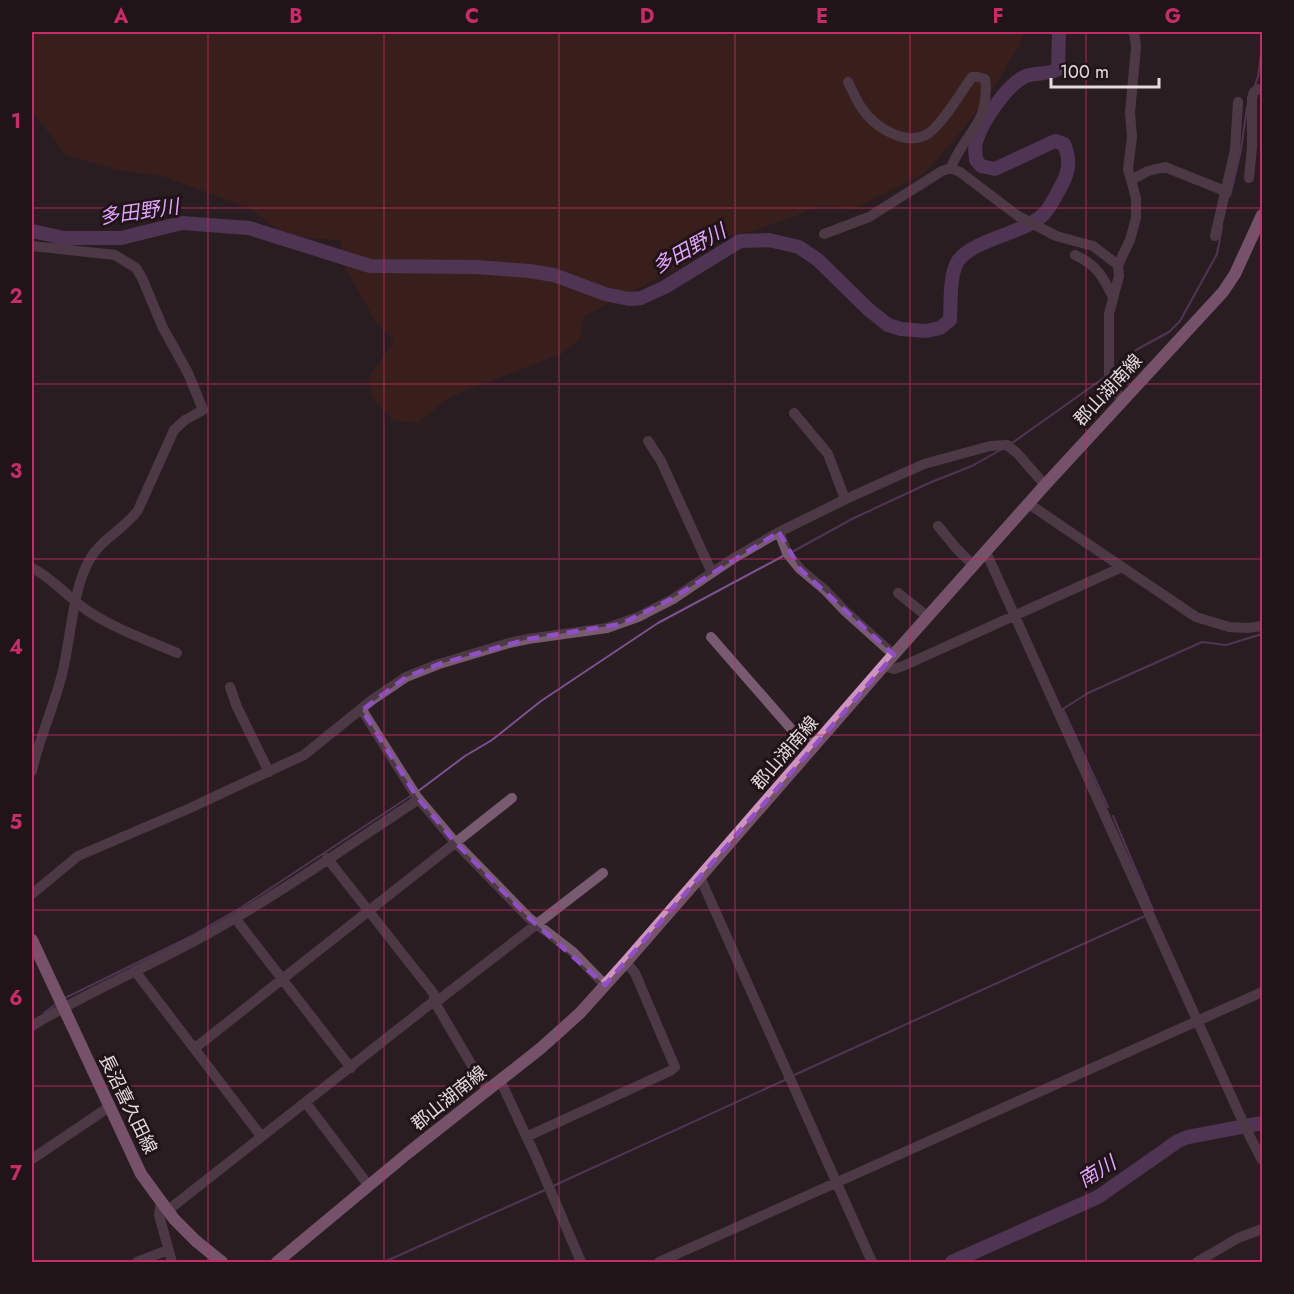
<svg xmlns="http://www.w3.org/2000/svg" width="1294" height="1294" font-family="Jost,'Noto Sans JP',sans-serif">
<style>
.green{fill:#4b2213}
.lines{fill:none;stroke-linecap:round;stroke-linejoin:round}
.stream{stroke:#7e5191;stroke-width:2}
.river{stroke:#7e5191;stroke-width:14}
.minor{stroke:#785b70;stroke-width:10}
.major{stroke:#d093c0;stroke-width:12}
.marked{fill:none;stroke:#904fc5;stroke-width:4.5;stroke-dasharray:12 8;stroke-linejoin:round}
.grid{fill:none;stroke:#c52c68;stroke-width:1.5;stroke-opacity:0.55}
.labels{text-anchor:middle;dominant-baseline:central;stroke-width:6;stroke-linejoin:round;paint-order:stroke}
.street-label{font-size:18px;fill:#e4dbdd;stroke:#201418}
.water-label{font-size:20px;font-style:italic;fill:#e2a3fd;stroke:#201418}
.neatline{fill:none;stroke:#c52c68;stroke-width:2}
.grid-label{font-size:20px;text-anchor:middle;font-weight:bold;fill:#c52c68}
</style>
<rect width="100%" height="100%" fill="#2a1e22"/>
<path class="green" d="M32,32H1024L1019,46L993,88L964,128L925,173L853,209L821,206L753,231L715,238L684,265L584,316L579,340L561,354L461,392L443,402L418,423L393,420L372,397L369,377L394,341L376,322L343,264L340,240L288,237L249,208L162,176L119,170L66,155L32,111Z"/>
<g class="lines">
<path class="stream" d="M1255,85L1258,77L1262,47
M1230,196L1241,150L1247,107
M1112,372L1136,350L1169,332L1180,321L1217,254L1222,227
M1012,443L1105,377
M792,552L852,519L929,483L972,466L1002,449
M1262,559V569
M417,792L465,756L492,740L541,701L658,623L785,555
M1108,807L1063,709L1088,693L1202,642L1226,645L1262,634
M1113,816L1153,910
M63,999L190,937L242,907L412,795
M44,1013L56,1004
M792,1076L1145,916
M553,1186L787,1079
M384,1262L545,1190"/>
<path class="river" d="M32,231L64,238H121L182,223L249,228L370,266L476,267L529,271L554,275L605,294L629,299L641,298L665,287L740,241L769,240L799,247L818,260L868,309L888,325L901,329L926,331L940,328L950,320C951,304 949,275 958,261C972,240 1022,234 1043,215C1050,208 1055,197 1060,188C1069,173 1071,161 1064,144L1055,141L995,169L981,166L976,160C976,154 974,148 976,142C981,123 1007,84 1026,76C1037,72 1048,75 1058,69L1059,32
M952,1262L1098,1197L1178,1141L1188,1137L1262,1123"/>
<path class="minor" d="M848,82C852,90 856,99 861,107C874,127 906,148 929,133C944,122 960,93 972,77H978L985,79C987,90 985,108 980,118C971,136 958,148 951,168
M1249,178L1252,147V98L1254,92L1258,89L1262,90
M1131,180L1148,171L1165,167L1225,191
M824,234L869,217L942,171L951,168L960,172L1018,216L1056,236L1093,246L1118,265
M1215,236L1235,150L1238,102
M32,246L115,255L136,268L142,278L163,328L188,373L203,410L185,420L174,430L138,510C125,529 102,538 90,559C73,587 71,637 63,670C55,705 39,738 32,771
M1075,255C1097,265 1103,277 1113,297
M1123,401L1115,390L1109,376V314L1119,276L1118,265L1130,240L1136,218V198L1128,169L1132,137L1130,113L1136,47L1134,32
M794,413L828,454L845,499
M648,441L661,461L712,573
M1029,504L1196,617L1229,627L1248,628L1262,626
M938,526L956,548L974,566
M779,532L787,553L800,569L825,590L845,611L894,655
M986,552L1247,1131L1262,1160
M32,568C53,578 68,598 88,611C115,629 147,640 177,653
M898,593L928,617
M711,637L793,731L803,734L816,745
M884,666L894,669L903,666L1122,567
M230,687L237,707L269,772
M362,710L417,797L455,842L529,918L573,952L605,985
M327,858L434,994V1001L487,1091
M700,877L872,1262
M32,894L78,856L188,809L304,755L372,700L406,677L439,664L509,643L528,639L607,628L638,617L673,599L734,558L779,532L846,499L924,464L990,446L1007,445L1017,453L1045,485
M235,918L351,1068
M135,971L261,1136
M32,1026C85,993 143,969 198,939C274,898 346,847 419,799
M195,1048L512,798
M500,1080L536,1157L581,1262
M306,1103L369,1186
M526,1137L670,1071L675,1067L635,973L626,962
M32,1159L109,1107
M161,1202L159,1215L172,1262
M167,1211L434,1001L440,999L603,873
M137,1262L168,1250
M659,1262L1262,992
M1197,1262L1238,1238L1262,1229"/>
<path class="major" d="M32,940L141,1174L174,1219L196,1241L222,1262
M277,1262L408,1153L541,1048L580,1013L626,962L888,661L1045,485L1223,292L1235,274L1262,215"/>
</g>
<path d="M0 0H1294V1294H0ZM779,532L800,569L894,655L605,985L529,918L455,842L417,797L362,710L406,677L439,664L528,639L621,624L671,599Z" fill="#2a1e22" fill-opacity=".55" fill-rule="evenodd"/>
<path class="marked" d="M779,532L800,569L894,655L605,985L529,918L455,842L417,797L362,710L406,677L439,664L528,639L621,624L671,599Z"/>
<path class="grid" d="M208,32V1262M384,32V1262M559,32V1262M735,32V1262M910,32V1262M1086,32V1262M32,208H1262M32,384H1262M32,559H1262M32,735H1262M32,910H1262M32,1086H1262"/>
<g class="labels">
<g class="street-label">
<text transform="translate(1108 390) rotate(-47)">郡山湖南線</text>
<text transform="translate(785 753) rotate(-49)">郡山湖南線</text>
<text transform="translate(449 1098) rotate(-39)">郡山湖南線</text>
<text transform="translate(128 1104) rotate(64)">長沼喜久田線</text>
</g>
<g class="water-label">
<text transform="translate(139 212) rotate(-8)">多田野川</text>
<text transform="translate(689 249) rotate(-29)">多田野川</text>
<text transform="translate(1097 1172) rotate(-32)">南川</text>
</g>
</g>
<rect width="1294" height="1294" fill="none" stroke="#201418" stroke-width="66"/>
<path d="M1051 78v9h108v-9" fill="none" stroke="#e4dbdd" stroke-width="3"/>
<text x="1060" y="78" font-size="18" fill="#e4dbdd" stroke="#201418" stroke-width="4.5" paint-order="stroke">100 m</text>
<rect x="33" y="33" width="1228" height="1228" class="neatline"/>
<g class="grid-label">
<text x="121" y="23">A</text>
<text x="296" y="23">B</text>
<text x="472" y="23">C</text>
<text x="647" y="23">D</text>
<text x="822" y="23">E</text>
<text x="998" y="23">F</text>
<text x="1173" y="23">G</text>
<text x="16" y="128">1</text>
<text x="16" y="303">2</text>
<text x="16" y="478">3</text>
<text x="16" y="654">4</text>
<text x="16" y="829">5</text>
<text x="16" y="1005">6</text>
<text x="16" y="1180">7</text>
</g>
</svg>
